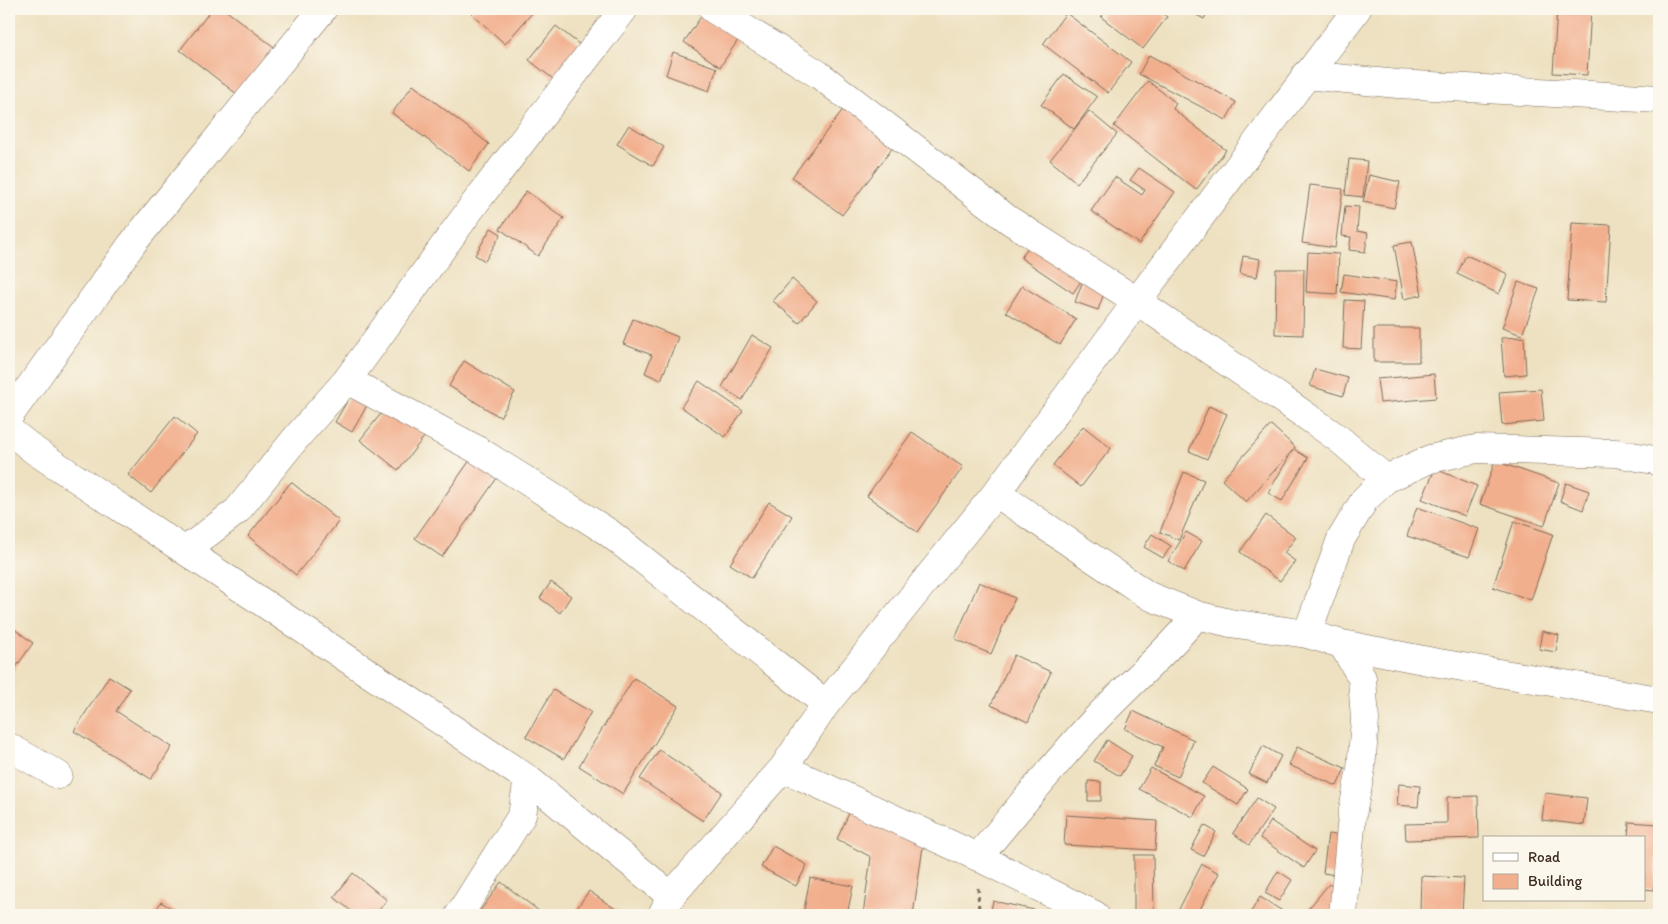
<svg xmlns="http://www.w3.org/2000/svg" width="1668" height="924" font-family="Itim,sans-serif">
<style>
.building{fill:#f2af8d}
.lines{fill:none;stroke-linecap:round;stroke-linejoin:round}
.minor-casing{stroke:#7a6a57;stroke-width:29}
.path{stroke:#7a6a57;stroke-width:3;stroke-dasharray:4 4;stroke-linecap:butt}
.minor{stroke:#fff;stroke-width:28}
</style>
<rect width="100%" height="100%" fill="#fbf7ec"/>
<filter id="ink" filterUnits="userSpaceOnUse"><feTurbulence type="fractalNoise" baseFrequency=".02" numOctaves="2"/><feDisplacementMap in="SourceGraphic" scale="10" xChannelSelector="R" yChannelSelector="G"/><feConvolveMatrix kernelMatrix="1 2 1 2 8 2 1 2 1" color-interpolation-filters="sRGB"/></filter>
<filter id="wash" filterUnits="userSpaceOnUse"><feTurbulence type="fractalNoise" baseFrequency=".0096" numOctaves="4" result="noise"/><feDisplacementMap in="SourceGraphic" scale="20" xChannelSelector="R" yChannelSelector="G"/><feGaussianBlur stdDeviation="1.12" result="paint"/><feColorMatrix in="noise" values="0 0 0 0 0 0 0 0 0 0 0 0 0 0 0 0 0 1.4 0 .05"/><feComposite in="paint" operator="in"/></filter>
<g filter="url(#wash)">
<rect width="100%" height="100%" fill="#eee1c1"/>
<g id="blocks">
<path class="building" d="M212,9H224L274,47L238,95L180,50Z
M475,9H530L533,12L505,44L471,13Z
M706,9L742,34L720,67L684,42Z
M1107,9H1157L1167,17L1143,49L1101,17Z
M1185,9H1209L1204,19Z
M1557,9H1591L1587,75L1553,73Z
M1066,13L1131,62L1108,93L1043,44Z
M556,26L584,48L557,82L529,60Z
M1657,44H1659V81H1657Z
M673,52L717,68L709,91L666,75Z
M1149,55L1236,102L1226,120L1139,74Z
M1064,74L1097,97L1074,129L1041,105Z
M1148,81L1176,103L1173,109L1226,150L1196,190L1114,126Z
M413,85L489,144L469,171L392,113Z
M850,100L900,138L842,215L792,177Z
M1089,111L1117,134L1077,183L1050,160Z
M629,125L664,147L653,166L617,144Z
M1349,159L1367,161L1363,197L1345,195Z
M1139,168L1175,192L1139,244L1091,211L1115,177L1142,195L1145,190L1130,180Z
M1369,175L1400,182L1394,208L1363,202Z
M1310,185L1343,189L1335,248L1302,243Z
M526,191L564,218L538,256L500,229Z
M1345,206L1359,207L1357,231L1368,233L1365,252L1349,250L1351,237L1342,236Z
M1572,223L1611,225L1606,302L1567,300Z
M491,228L501,234L485,261L475,255Z
M1040,229L1111,274L1098,310L1075,302L1085,275L1073,293L1021,258Z
M1412,242L1422,295L1404,299L1394,245Z
M1308,252L1339,254L1337,294L1306,292Z
M1466,255L1508,274L1499,294L1457,274Z
M1243,256L1260,259L1257,277L1240,274Z
M1276,269H1304L1303,335L1275,334Z
M1344,274L1397,282L1394,300L1341,292Z
M792,279L817,301L799,323L773,301Z
M1518,282L1539,289L1522,335L1502,328Z
M1022,286L1076,319L1060,345L1006,312Z
M1345,300L1364,301L1361,349L1343,348Z
M633,319L678,337L661,380L645,373L652,355L623,344Z
M1374,328H1419V362H1374Z
M752,335L773,348L742,400L722,387Z
M1524,337L1526,374L1504,376L1501,338Z
M464,361L515,392L500,417L449,386Z
M1315,369L1348,378L1343,396L1310,386Z
M1434,374L1436,398L1380,403L1377,379Z
M699,381L743,411L725,437L681,407Z
M1541,389L1544,421L1502,425L1499,392Z
M353,391L370,400L352,432L335,422Z
M387,406L425,436L398,470L360,440Z
M1209,406L1227,414L1207,459L1189,451Z
M175,416L197,434L151,493L128,475Z
M1271,425L1295,447L1294,449L1308,458L1282,501L1268,493L1293,450L1246,502L1222,480Z
M1083,426L1111,448L1081,487L1053,465Z
M912,432L963,467L917,532L867,496Z
M473,456L499,475L442,557L415,538Z
M1495,461L1559,483L1544,526L1480,504Z
M1435,469L1477,486L1465,516L1422,499Z
M1184,472L1204,480L1179,540L1160,532Z
M291,482L339,521L296,575L248,536Z
M1566,483L1589,491L1583,510L1560,501Z
M769,502L792,516L752,578L730,564Z
M1417,507L1479,529L1469,557L1407,536Z
M1266,515L1296,537L1284,553L1295,561L1280,581L1240,552Z
M1514,521L1553,534L1531,600L1493,587Z
M1186,532L1202,541L1184,571L1168,561Z
M1152,534L1171,546L1163,558L1144,547Z
M551,582L571,596L560,613L540,598Z
M979,582L1015,598L991,654L955,639Z
M9,625L33,643L9,677Z
M1542,631L1559,635L1556,652L1539,649Z
M1014,655L1051,672L1028,722L991,705Z
M109,676L130,689L116,711L172,747L151,779L74,731Z
M634,678L678,706L623,794L579,766Z
M553,690L591,712L564,759L526,737Z
M1133,711L1194,740L1178,777L1154,766L1163,747L1125,729Z
M1107,740L1132,756L1120,776L1094,761Z
M1263,746L1281,756L1267,783L1249,774Z
M1297,747L1345,768L1337,786L1289,765Z
M659,750L722,792L703,821L640,779Z
M1213,767L1248,789L1238,805L1202,783Z
M1151,768L1204,796L1193,817L1139,789Z
M1088,781L1101,782V801H1088Z
M1399,784L1420,786L1418,807L1397,805Z
M1545,793L1587,798L1584,825L1542,820Z
M1478,796L1479,838L1406,840L1405,824L1447,823V797Z
M1257,798L1274,809L1249,845L1233,833Z
M852,807L924,840L913,915H863L871,857L837,839Z
M1066,815L1157,821L1155,850L1064,845Z
M1271,821L1315,851L1304,868L1260,838Z
M1629,822L1658,824L1654,890L1644,889V838H1628Z
M1204,825L1216,832L1203,856L1191,850Z
M1328,834L1347,836L1342,876L1323,873Z
M773,846L807,865L796,886L761,867Z
M1134,855H1153L1154,915H1134Z
M1202,864L1219,873L1197,915H1187L1178,911Z
M1278,871L1292,880L1279,901L1265,893Z
M353,873L387,900L375,915H356L334,897Z
M1421,876L1464,878L1462,914L1420,912Z
M810,878L853,886L847,915H803Z
M501,882L539,911L536,915H477Z
M1329,884L1343,896L1327,915H1303Z
M589,891L624,915H572Z
M1260,897L1289,915H1249Z
M993,901L1052,914V915H990Z
M161,902L176,911L173,915H153Z"/>
</g>
</g>
<g filter="url(#ink)">
<use href="#blocks" fill-opacity="0" stroke="#7a6a57" stroke-width="1"/>
<g class="lines">
<defs>
<path id="minor" d="M713,9L818,74L1009,220L1137,301L1292,406L1339,439L1386,479
M1305,75L1398,84L1659,99
M347,380L476,449L608,532L826,704
M9,416L132,244L323,9
M9,430L35,451L528,779L671,896
M996,493L1149,596L1197,615L1230,623L1307,634L1342,644L1362,678L1365,720L1361,769L1352,815L1343,915
M186,550L237,511L296,438L347,380L475,203L624,9
M1307,634L1341,539L1365,499L1386,479L1430,459L1476,449L1616,453L1659,461
M1342,644L1433,662L1659,700
M9,747L58,775
M783,768L978,857L1095,915
M978,857C1016,812 1053,765 1094,721C1128,685 1166,653 1197,615
M459,915L522,815L528,779
M662,915L671,896L783,768L826,704L996,493L1137,301L1357,9"/>
</defs>
<use href="#minor" class="minor-casing"/>
<path class="path" d="M978,888L979,915"/>
<use href="#minor" class="minor"/>
</g>
</g>
<rect width="1668" height="924" fill="none" stroke="#fbf7ec" stroke-width="30"/>
<rect x="1483" y="836" width="162" height="65" fill="#fbf7ec" stroke="#aea59a"/>
<rect x="1493" y="853" width="25" height="8" fill="#ffffff" stroke="#aea59a"/>
<text x="1528" y="862" font-size="15" fill="#3b2a1e">Road</text>
<rect x="1493" y="874" width="25" height="15" fill="#f2af8d" stroke="#aea59a"/>
<text x="1528" y="886" font-size="15" fill="#3b2a1e">Building</text>
</svg>
